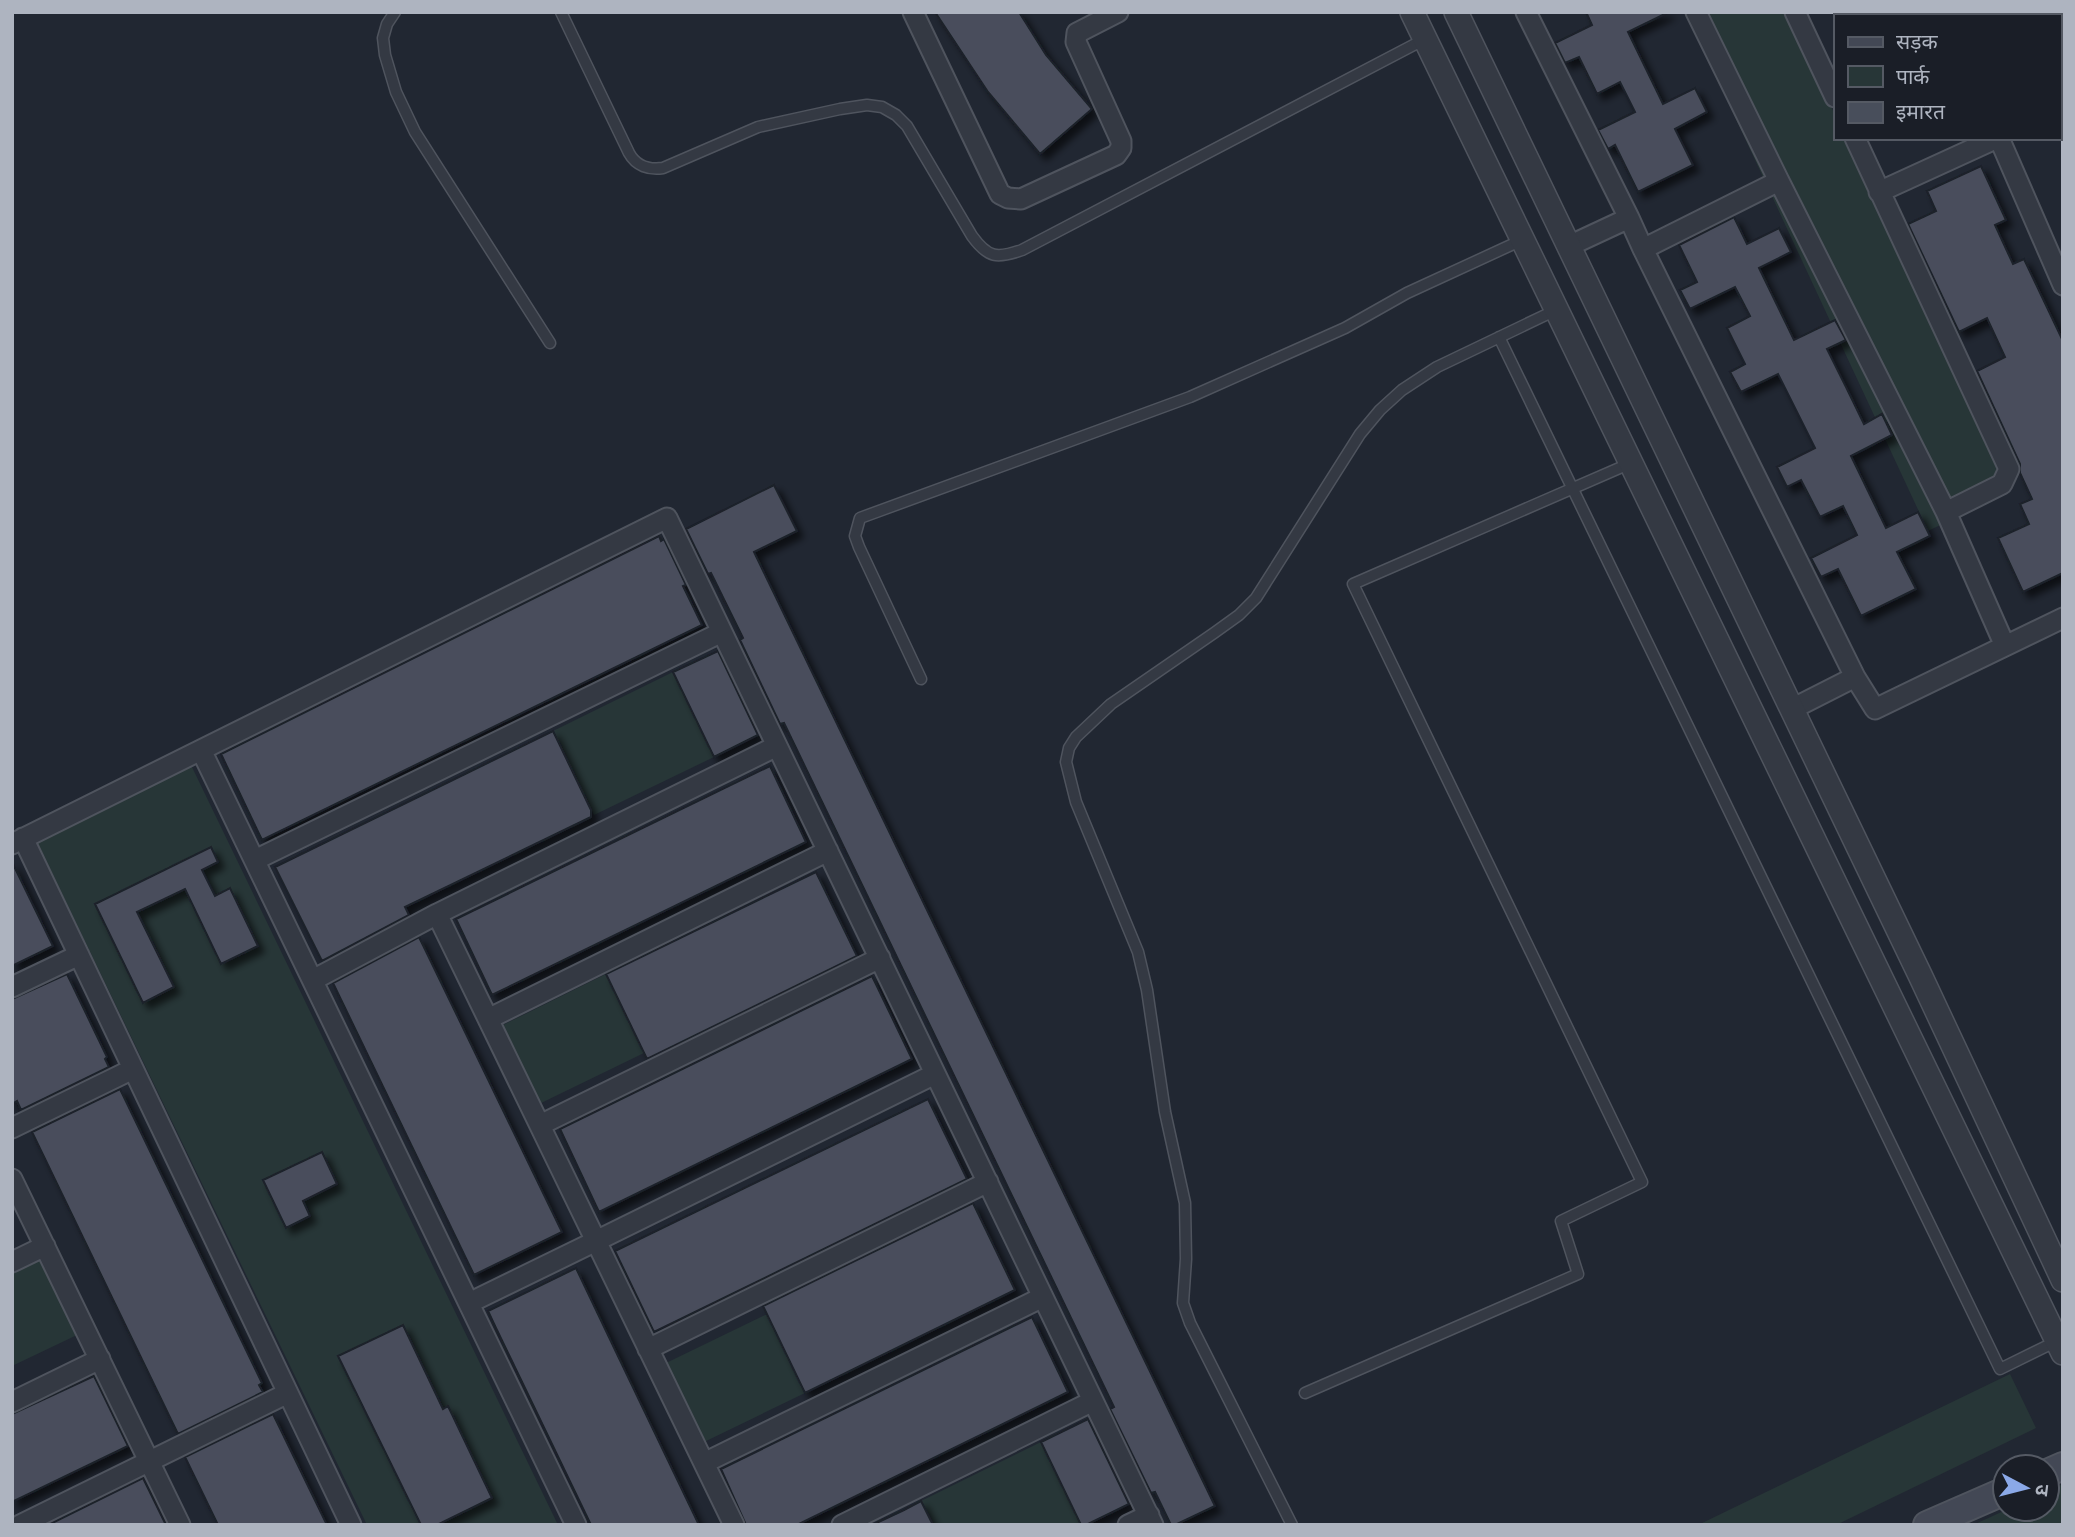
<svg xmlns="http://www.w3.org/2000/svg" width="2075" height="1537" font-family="Signika,'Noto Sans Devanagari',sans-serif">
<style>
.green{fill:#273637}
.building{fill:#484e5b;stroke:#1c2029;stroke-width:2;filter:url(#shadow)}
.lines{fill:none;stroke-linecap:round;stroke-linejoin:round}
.service-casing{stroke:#4f545e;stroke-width:13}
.minor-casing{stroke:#4f545e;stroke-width:23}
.tertiary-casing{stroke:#4f545e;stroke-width:26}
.secondary-casing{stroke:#4f545e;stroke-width:30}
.service{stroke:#343943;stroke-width:10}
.minor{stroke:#343943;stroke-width:19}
.tertiary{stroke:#343943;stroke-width:23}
.secondary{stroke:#434855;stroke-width:26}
</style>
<defs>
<filter id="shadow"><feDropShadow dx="6" dy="6" stdDeviation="3.5" flood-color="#0009"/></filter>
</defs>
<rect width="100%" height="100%" fill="#212732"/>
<path class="green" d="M1686,12H1787L1835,115V138H1846L2011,491L1928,531Z
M673,672L714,757L594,815L553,731Z
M191,765L558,1525H367L36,840Z
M606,974L644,1053L537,1105L499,1027Z
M39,1256L77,1335L12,1366V1268Z
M767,1314L805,1393L702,1443L664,1364Z
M2010,1374L2036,1428L1836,1525H1698Z
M1041,1442L1081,1525H933L921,1501Z
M2063,1484V1525H1973L2008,1509H2047V1491Z"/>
<path class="building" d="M935,12H1019L1046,55L1092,109L1040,154L988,92Z
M1586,12H1669L1628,32L1663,104L1695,88L1707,112L1675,129L1693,165L1638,192L1615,145L1608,149L1598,130L1635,112L1620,82L1597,94L1579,57L1565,63L1555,43L1592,25Z
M1981,166L2006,220L1995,225L2013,264L2024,259L2063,341V573L2023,592L1998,538L2029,524L2020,504L2032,499L2020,473V464L1977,371L2005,357L1987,318L1959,332L1908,224L1936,211L1927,191Z
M1734,217L1747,244L1779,228L1791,252L1759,268L1794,340L1835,320L1846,340L1827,349L1846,387L1864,424L1882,414L1892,435L1851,456L1886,528L1918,512L1930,536L1897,552L1916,589L1861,616L1838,569L1821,577L1811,558L1857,535L1843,506L1820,517L1801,480L1787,487L1777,467L1815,448L1778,374L1741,392L1730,372L1745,364L1727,328L1750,316L1735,287L1690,309L1680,290L1697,282L1679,245Z
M774,485L797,531L754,552L1215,1506L1175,1525H1171L1155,1492L1151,1493L1110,1409L1114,1407L784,723L780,724L740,640L743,638L711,573L708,574L686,529Z
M659,536L661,541L664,539L686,585L683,586L702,625L262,840L221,754Z
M718,651L758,735L714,757L673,672Z
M553,731L591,810V817L405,907L409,915L322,961L275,867Z
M770,766L806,842L492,995L456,919Z
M211,847L218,862L202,870L215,896L230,888L258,946L221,964L185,889L137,912L174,987L143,1003L95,904Z
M12,862L53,946L12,966Z
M816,872L857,956L647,1059L606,974Z
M419,937L562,1232L474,1275L333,983Z
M67,974L107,1057L105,1059L109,1067L21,1110L17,1101L12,1104V999Z
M872,976L912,1059L599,1212L560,1129Z
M120,1089L262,1383L259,1385L263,1392L178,1434L32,1132Z
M928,1099L967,1179L654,1332L615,1251Z
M322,1152L337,1184L303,1201L310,1216L286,1228L263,1180Z
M973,1203L1015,1290L805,1393L763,1306Z
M576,1268L617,1354L699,1525H591L496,1328L488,1311Z
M1032,1317L1068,1392L797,1525H746L721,1469Z
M403,1325L443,1409L448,1406L492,1498L437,1525H421L338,1356Z
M94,1376L128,1446L12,1502V1414Z
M273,1414L327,1525H218L185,1457Z
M1088,1419L1129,1504L1086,1525H1081L1041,1442Z
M143,1478L166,1525H48Z
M921,1501L933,1525H872L904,1510Z"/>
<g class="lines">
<defs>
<path id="service" d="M395,12L387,24L383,38L385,55L396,92L415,132L550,343
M561,12L629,153C636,166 649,170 663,168L758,127L840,109L867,105L882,107L896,115L907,126L972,236C988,258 997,259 1022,250L1425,39
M1499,337L2000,1369L2057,1341
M921,679L859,547L855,536L860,518L1190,397L1345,328L1407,293L1522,240
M1305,1393L1578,1274L1561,1221L1642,1182L1353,584L1631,463
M1292,1525L1190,1323L1183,1303L1186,1259L1185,1203L1165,1112L1147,990L1138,952L1076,802L1066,762L1069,748L1076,737L1111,704L1214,633L1239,615L1256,598L1360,434L1380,410L1402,390L1437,367L1556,310"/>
<path id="minor" d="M913,12L1000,194L1008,198L1021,199L1116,155L1121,148V141L1076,42L1077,33L1118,12
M1526,12L1629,218L1643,249L1779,181L1946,512L2005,646
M1696,12L1779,181
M1795,12L1835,97
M1941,12L1942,16
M1855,138L2009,469L2002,484L1946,512
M1999,138L2063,285
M1879,192L1997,138
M1569,246L1629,218
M1643,249L1855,677
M1792,709L1855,677L1875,709L2063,618
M201,750L576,1525
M23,838L351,1525
M12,844L667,518L1153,1525
M255,860L722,632
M437,914L777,746
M313,980L437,914L596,1241L469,1303
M12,987L79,955
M488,1019L828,851
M540,1125L880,958
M12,1128L133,1069
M12,1179L180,1525
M12,1262L45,1246
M648,1349L988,1182
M12,1402L100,1359
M704,1463L1043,1297
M20,1525L288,1393
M734,1525L596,1241L935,1074
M842,1525L1093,1401
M1128,1525L1149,1515"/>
<path id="tertiary" d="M1412,12L2063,1353
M1456,12L1920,975L2063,1280"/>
<path id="secondary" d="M2047,1473L2063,1466
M1927,1525L2005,1491"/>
</defs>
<use href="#service" class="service-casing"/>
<use href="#minor" class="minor-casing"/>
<use href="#tertiary" class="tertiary-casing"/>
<use href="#secondary" class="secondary-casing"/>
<use href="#service" class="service"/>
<use href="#minor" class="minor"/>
<use href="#tertiary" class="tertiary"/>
<use href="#secondary" class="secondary"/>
</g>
<rect width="2075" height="1537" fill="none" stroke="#aeb4c0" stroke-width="28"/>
<rect x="1834" y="14" width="228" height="126" fill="#1a1e27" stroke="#555a64" stroke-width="2"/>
<rect x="1848" y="37" width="35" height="10" fill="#434855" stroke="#555a64" stroke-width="2"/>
<text x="1896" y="49" font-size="21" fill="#aeb4c0">सड़क</text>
<rect x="1848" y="66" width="35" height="21" fill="#273637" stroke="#555a64" stroke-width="2"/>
<text x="1896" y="84" font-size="21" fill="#aeb4c0">पार्क</text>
<rect x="1848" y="102" width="35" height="21" fill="#484e5b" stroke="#555a64" stroke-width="2"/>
<text x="1896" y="119" font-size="21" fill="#aeb4c0">इमारत</text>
<g transform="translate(2026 1488) rotate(97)"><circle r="33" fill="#1a1e27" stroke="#555a64" stroke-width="2"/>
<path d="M0-5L12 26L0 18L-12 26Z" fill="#8ba9e8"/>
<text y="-10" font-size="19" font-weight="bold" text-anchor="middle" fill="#aeb4c0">उ</text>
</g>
</svg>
